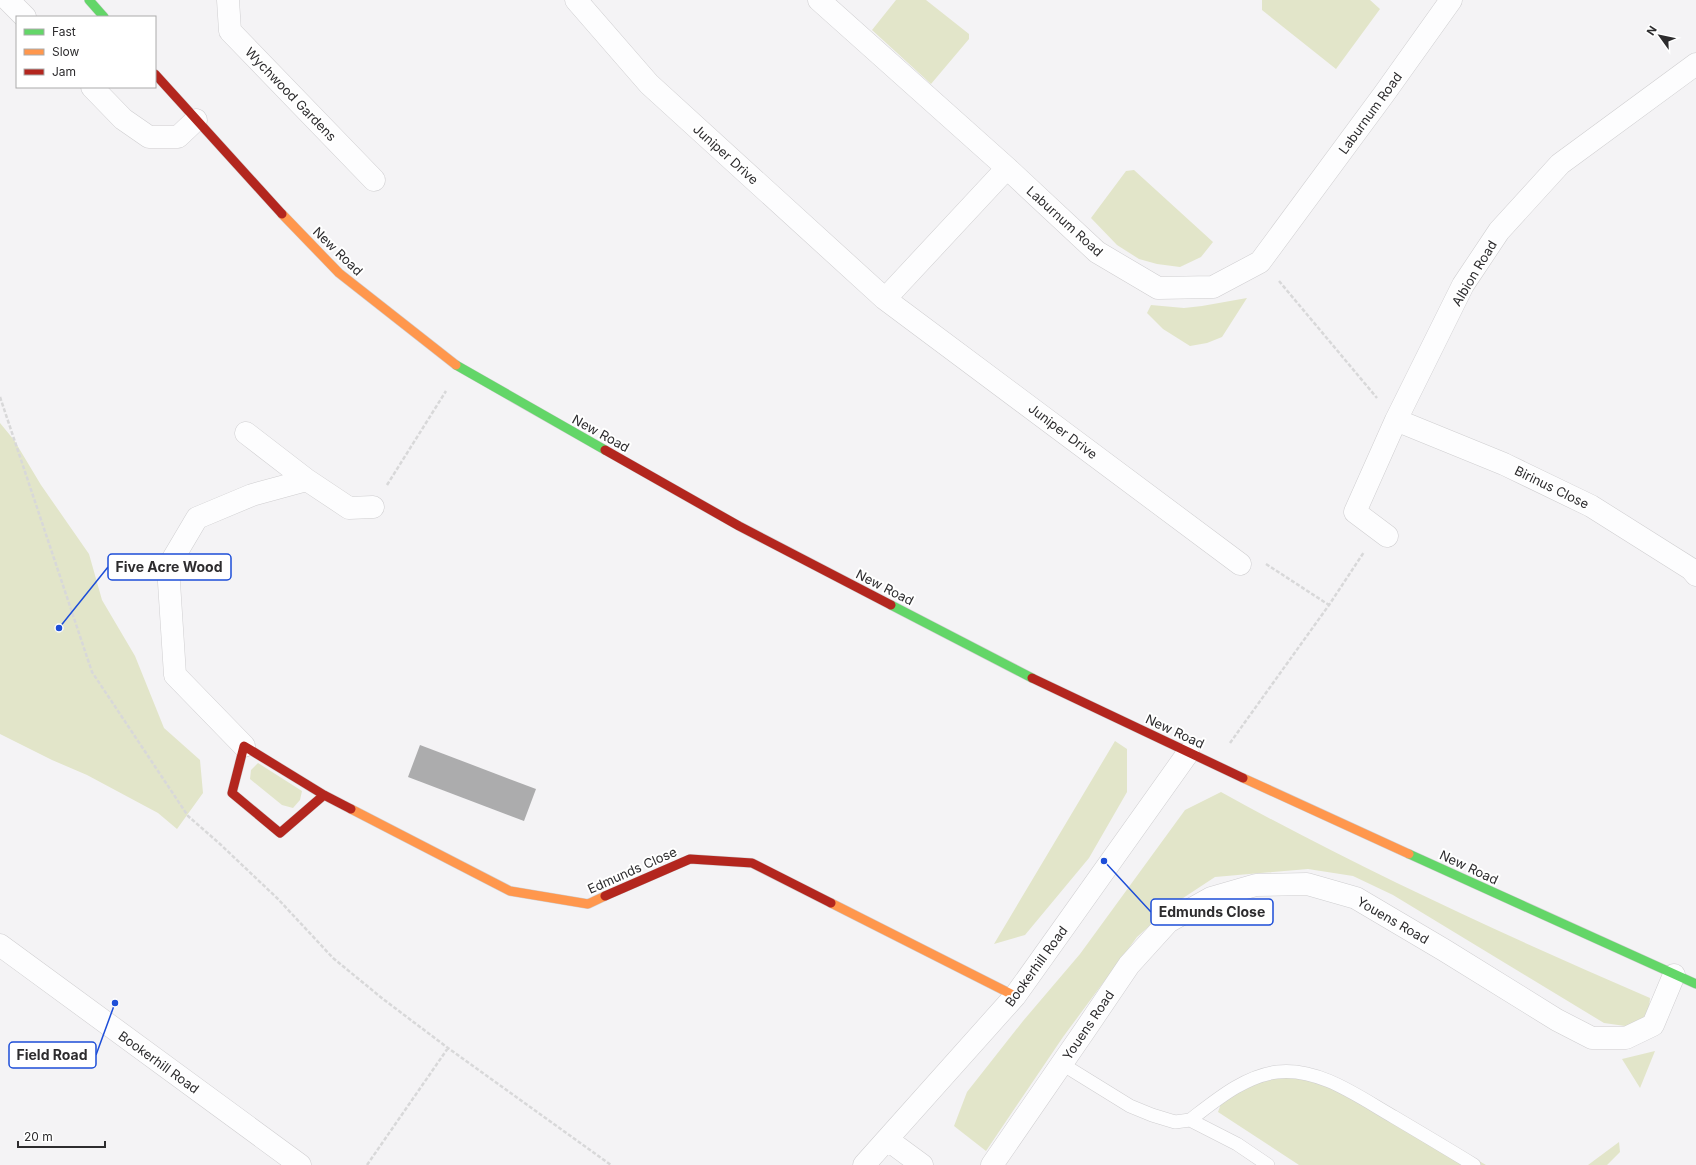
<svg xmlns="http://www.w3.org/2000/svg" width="1696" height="1165" font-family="Inter,sans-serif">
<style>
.green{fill:#e2e5c9}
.building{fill:#acacad}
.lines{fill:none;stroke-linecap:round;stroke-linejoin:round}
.lane-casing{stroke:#cfced0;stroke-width:14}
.street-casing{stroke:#cfced0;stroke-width:23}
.fast-casing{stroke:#cfced0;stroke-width:10}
.slow-casing{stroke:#cfced0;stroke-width:10}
.jam-casing{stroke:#cfced0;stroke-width:10}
.path{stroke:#d8d8d9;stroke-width:2.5;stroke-dasharray:4 2;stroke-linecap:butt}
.lane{stroke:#fdfdfe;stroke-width:13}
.street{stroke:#fdfdfe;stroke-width:22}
.fast{stroke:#63d668;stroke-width:9}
.slow{stroke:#ff974d;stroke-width:9}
.jam{stroke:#b3261e;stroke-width:9}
.labels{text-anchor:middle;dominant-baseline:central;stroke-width:4;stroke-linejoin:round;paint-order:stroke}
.street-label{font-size:13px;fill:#2d2c2e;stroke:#fff}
.leader{fill:none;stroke:#1d4ed8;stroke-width:1.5}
.callout-dot{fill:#1d4ed8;stroke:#fff;stroke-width:1.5}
.callout{fill:#fff;stroke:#1d4ed8;stroke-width:1.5}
.callout-label{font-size:14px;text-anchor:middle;font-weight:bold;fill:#2d2c2e}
</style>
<rect width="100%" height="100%" fill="#f4f3f5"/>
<path class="green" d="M896,0H926L969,34V39L931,84L872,30Z
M1262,0H1370L1380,9L1336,69L1262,10Z
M1134,170L1213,242L1201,257L1180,267L1157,264L1139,259L1117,245L1091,218L1126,171Z
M1247,298L1222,337L1207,343L1190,346L1163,329L1147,313L1151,305L1184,308L1202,306Z
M0,423L14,440L41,485L89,554L102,600L135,656L164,728L200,760L203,793L177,829L158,813L87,775L52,760L0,734Z
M1115,741L1127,749V792L1089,858L1025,935L994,944Z
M258,763L302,791L300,800L293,808L282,805L250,779L251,770Z
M1221,792C1360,869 1504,935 1650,998L1649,1009L1641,1024L1632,1027L1604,1023L1393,895L1353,876L1308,869L1215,877L1174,904L1137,937L1063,1037L986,1151L954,1126L967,1092L1023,1021L1080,954L1185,810Z
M1655,1051L1640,1088L1622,1059Z
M1269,1071L1349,1084L1486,1165H1299L1218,1112L1223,1098Z
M1619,1142L1620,1152L1607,1165H1588Z"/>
<path class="building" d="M420,745L536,789L524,821L408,777Z"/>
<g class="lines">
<defs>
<path id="lane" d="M1062,1064L1130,1106L1152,1115L1175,1122L1190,1120L1237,1144L1268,1165
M1190,1120C1215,1101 1244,1076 1277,1072C1319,1067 1359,1097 1394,1117C1421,1133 1448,1149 1474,1165"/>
<path id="street" d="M8,0L25,17
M228,0L230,31L374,180
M576,0L649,84L885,299
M819,0L1007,168L1097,252L1158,288L1213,287L1260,262L1384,94L1451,0
M92,87L123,119L149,137H178L196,120
M1007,168L885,299L1240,564
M1396,420L1504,464L1591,506L1691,569L1696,575
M246,433L307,480L349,508L373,507
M1387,536L1355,512L1396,420L1463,285L1499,231L1560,164L1696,64
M244,746L175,675L168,567L197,518L252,495L307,480
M0,945L300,1165
M888,1140L922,1165
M864,1165L1015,996L1188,753
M992,1165L1085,1030L1129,965L1168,922L1211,898L1256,885L1307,884L1356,898L1444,950L1557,1020L1592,1038H1626L1653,1025L1674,975"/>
<path id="fast" d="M89,0L104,17
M456,365L605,450
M891,605L1032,678
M1409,854L1696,984"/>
<path id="slow" d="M282,214L339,273L456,365
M1243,778L1409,854
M351,809L510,891L588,904L605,896
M831,903L1015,996"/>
<path id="jam" d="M155,74L282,214
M605,450L739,526L891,605
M1032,678L1243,778
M324,795L280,833L232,793L244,746L324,795L351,809
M605,896L690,859L752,863L831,903"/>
</defs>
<use href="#lane" class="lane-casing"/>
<use href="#street" class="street-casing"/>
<use href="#fast" class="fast-casing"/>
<use href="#slow" class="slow-casing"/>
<use href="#jam" class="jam-casing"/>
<path class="path" d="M1279,281L1377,398
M0,397L92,672L188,816L220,844L278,899L333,958L383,999L448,1048L611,1165
M387,485L446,391
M1266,564L1329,605
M1230,743L1329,605L1364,552
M367,1165L448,1048"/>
<use href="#lane" class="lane"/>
<use href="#street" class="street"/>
<use href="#fast" class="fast"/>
<use href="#slow" class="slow"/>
<use href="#jam" class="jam"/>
</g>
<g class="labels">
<g class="street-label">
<text transform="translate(291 94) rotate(46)">Wychwood Gardens</text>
<text transform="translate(1370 113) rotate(-54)">Laburnum Road</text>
<text transform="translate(726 154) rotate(42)">Juniper Drive</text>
<text transform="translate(1065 221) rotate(42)">Laburnum Road</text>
<text transform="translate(338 251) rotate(44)">New Road</text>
<text transform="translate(1474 273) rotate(-59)">Albion Road</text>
<text transform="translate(1063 431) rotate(37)">Juniper Drive</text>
<text transform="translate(601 433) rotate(29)">New Road</text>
<text transform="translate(1552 487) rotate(26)">Birinus Close</text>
<text transform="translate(885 587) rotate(27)">New Road</text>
<text transform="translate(1175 731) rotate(25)">New Road</text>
<text transform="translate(1469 867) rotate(25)">New Road</text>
<text transform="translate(632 870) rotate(-24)">Edmunds Close</text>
<text transform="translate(1393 920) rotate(30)">Youens Road</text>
<text transform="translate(1036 966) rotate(-54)">Bookerhill Road</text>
<text transform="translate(1088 1025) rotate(-56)">Youens Road</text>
<text transform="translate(159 1062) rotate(36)">Bookerhill Road</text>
</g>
</g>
<path class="leader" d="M59 628L108 567M1104 861L1151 912M115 1003L96 1055"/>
<g class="callout-dot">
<circle cx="59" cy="628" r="4"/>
<circle cx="1104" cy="861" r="4"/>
<circle cx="115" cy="1003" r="4"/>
</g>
<g class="callout">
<rect x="108" y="554" width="123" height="26" rx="4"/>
<rect x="1151" y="899" width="122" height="26" rx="4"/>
<rect x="9" y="1042" width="87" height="26" rx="4"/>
</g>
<g class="callout-label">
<text x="169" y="572">Five Acre Wood</text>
<text x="1212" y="917">Edmunds Close</text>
<text x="52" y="1060">Field Road</text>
</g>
<rect x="16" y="16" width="140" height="72" fill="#ffffff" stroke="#ababab"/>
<rect x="24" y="29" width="20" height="6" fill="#63d668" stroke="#ababab"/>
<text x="52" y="36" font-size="12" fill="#2d2c2e">Fast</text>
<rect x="24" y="49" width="20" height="6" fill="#ff974d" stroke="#ababab"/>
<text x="52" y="56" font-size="12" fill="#2d2c2e">Slow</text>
<rect x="24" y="69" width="20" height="6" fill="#b3261e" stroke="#ababab"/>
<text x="52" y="76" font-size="12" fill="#2d2c2e">Jam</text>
<g transform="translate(1660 36) rotate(303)" stroke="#ffffff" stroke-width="3" paint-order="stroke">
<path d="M0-3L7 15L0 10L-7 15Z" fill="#2d2c2e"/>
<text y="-6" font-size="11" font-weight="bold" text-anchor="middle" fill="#2d2c2e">N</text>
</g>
<path d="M18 1141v6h87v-6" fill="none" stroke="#2d2c2e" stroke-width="2"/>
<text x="24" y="1141" font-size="12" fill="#2d2c2e" stroke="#ffffff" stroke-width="3" paint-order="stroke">20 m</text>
</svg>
